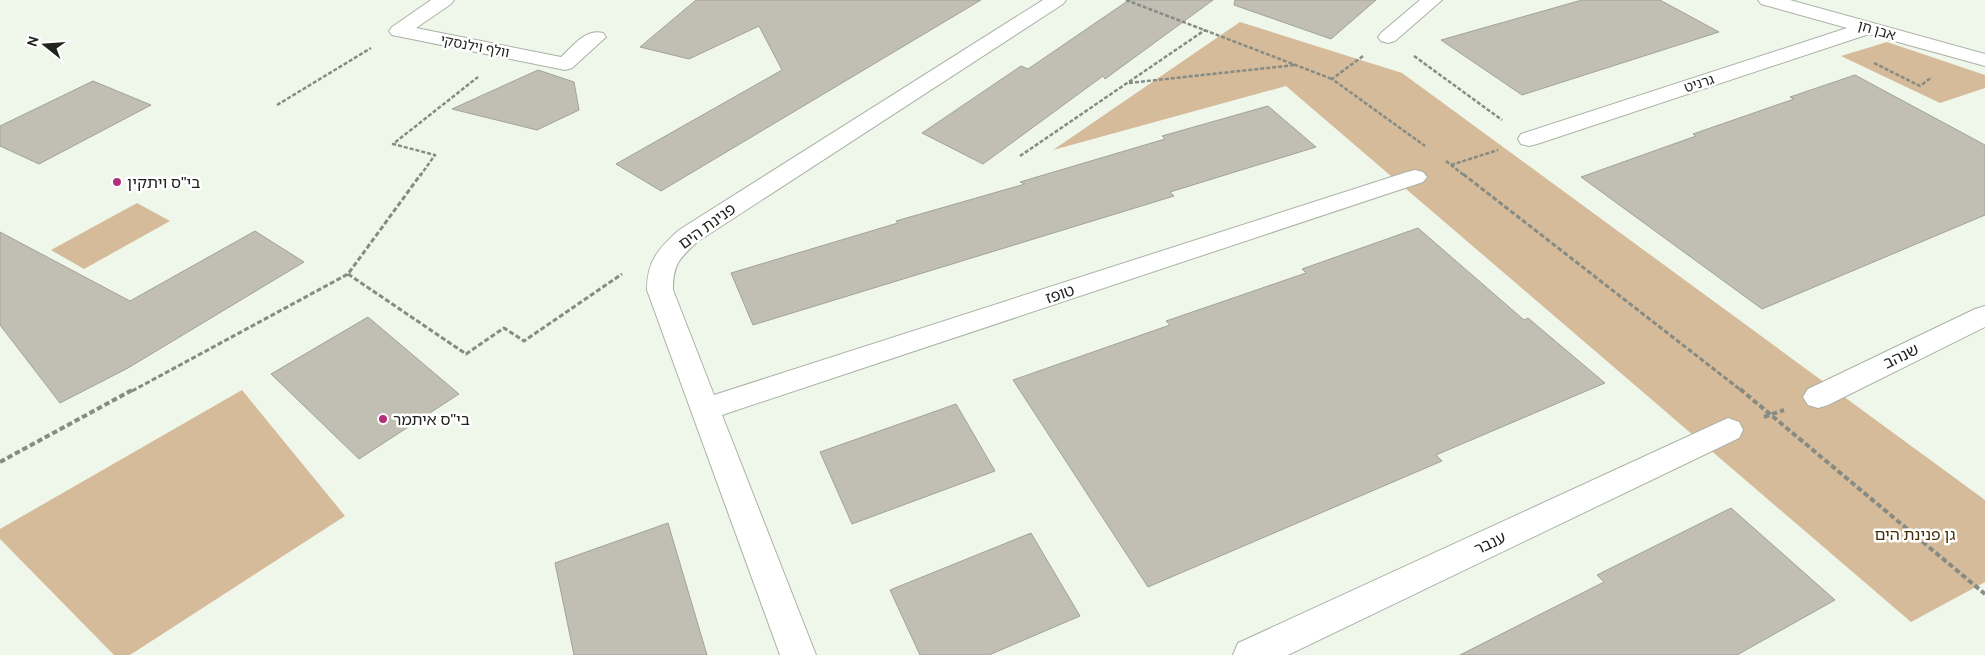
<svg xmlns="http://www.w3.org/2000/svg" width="1985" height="655" font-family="Cabin,'Noto Sans Hebrew',sans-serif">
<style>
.green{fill:#d5bb9a}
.building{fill:#c1bfb3;stroke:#a3a296}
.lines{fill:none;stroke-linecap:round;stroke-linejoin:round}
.minor-casing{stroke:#abb1a6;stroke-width:2}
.path-far2{stroke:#868b83;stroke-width:2.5;stroke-dasharray:4 2;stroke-linecap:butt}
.path-far1{stroke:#868b83;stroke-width:3;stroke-dasharray:5 2.5;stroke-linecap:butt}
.path{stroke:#868b83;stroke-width:4;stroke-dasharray:5.5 3;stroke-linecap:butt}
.minor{fill:#fff;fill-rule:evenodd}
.poi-dot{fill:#b43179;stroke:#fff;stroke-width:2}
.labels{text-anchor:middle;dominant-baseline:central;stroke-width:5;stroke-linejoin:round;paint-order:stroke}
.far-street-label{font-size:14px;fill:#21231f;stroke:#fff}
.poi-label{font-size:16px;fill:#21231f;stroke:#fff;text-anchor:start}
.street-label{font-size:16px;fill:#21231f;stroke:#fff}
.park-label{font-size:16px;fill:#462d02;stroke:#fff}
</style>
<rect width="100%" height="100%" fill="#eff6ea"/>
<path class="green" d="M1240,22L1402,73L1985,500V582L1911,622L1286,86L1053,150Z
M1887,42L1985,75V88L1940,103L1841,56Z
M137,203L170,221L84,269L51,250Z
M242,390L345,516L130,655H114L0,539V529Z"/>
<path class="building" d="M696,0H981L661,191L616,164L782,70L759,26L689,59L640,47Z
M1129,0H1213L1105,79L1103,76L983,164L922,133L1021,66L1028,69Z
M1235,0H1376L1331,39L1234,5Z
M1582,0H1660L1719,32L1522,95L1441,40Z
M538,70L574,82L579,110L537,130L452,109Z
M1855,75L1985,145V215L1762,309L1581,177L1696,136L1693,134L1794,99L1790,97Z
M93,81L151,105L39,164L0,146V126Z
M1268,106L1316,147L1170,192L1174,196L753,325L731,273L898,223L896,221L1025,184L1020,182L1165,139L1162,136Z
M1418,228L1524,320L1528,318L1605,383L1436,455L1442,461L1148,587L1013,380L1170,325L1166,321L1306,273L1302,269Z
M255,231L304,262L128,368L60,403L0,325V232L130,301Z
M368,317L459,394L359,459L271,374Z
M956,404L995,471L852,524L820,452Z
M1731,508L1835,600L1737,655H1460L1604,582L1597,575Z
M668,523L707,655H574L555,563Z
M1031,533L1080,616L989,655H920L890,590Z"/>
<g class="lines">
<defs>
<path id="minor" d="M431,0H454L451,4L416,28L561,57C573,46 586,28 603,33L606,37L572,68L565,70L392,35L389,31L392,27Z
M1043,0H1066L1063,4L697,242C679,259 673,264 673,290L714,395L1407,172L1415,170L1423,172L1427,177L1423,182L722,415L816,655H780L647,290C647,261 658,249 679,230Z
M1420,0H1442L1395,41L1388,43L1381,41L1378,37L1381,33Z
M1758,0H1790L1985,54V66L1869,34L1537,144L1529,146L1521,144L1518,139L1521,134L1847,28L1761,4Z
M1985,306V327L1828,405L1818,408L1808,405L1803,397L1808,389L1975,309Z
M1728,418L1739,422L1743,430L1739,438L1288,655H1233L1238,643Z"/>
</defs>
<use href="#minor" class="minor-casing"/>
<path class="path-far2" d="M1126,0L1332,79
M1363,56L1332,79L1425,146
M1414,56L1502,120
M1874,63L1920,86L1932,77
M1129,83L1295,65
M277,105L371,48
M1020,156L1205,30
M1446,161L1465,176
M1451,165L1498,150
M420,176L435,155L393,144L478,77"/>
<path class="path-far1" d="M1463,174L1742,391
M348,274L466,354L504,328L524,341L622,274
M132,391L348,274L421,174"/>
<path class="path" d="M1740,389L1985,594
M1764,417L1784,410
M0,462L134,389"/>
<use href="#minor" class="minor"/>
</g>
<g class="poi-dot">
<circle cx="117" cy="182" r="5"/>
<circle cx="383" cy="419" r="5"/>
</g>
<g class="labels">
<g class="far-street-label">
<text transform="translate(1877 30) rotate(16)">אבן חן</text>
<text transform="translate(475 46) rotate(11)">וולף וילנסקי</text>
<text transform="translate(1699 83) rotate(-18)">גרניט</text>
</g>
<g class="poi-label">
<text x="127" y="182">בי''ס ויתקין</text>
<text x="393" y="419">בי''ס איתמר</text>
</g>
<g class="street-label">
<text transform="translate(707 226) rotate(-36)">פנינת הים</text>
<text transform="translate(1060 294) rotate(-18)">טופז</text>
<text transform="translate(1901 356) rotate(-26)">שנהב</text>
<text transform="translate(1490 543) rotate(-25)">ענבר</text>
</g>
<g class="park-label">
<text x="1915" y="534">גן פנינת הים</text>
</g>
</g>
<g transform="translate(45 45) rotate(287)" stroke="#ffffff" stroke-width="4" paint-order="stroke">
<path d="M0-4L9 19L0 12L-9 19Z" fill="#21231f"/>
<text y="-8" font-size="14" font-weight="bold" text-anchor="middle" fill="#21231f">N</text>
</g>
</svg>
